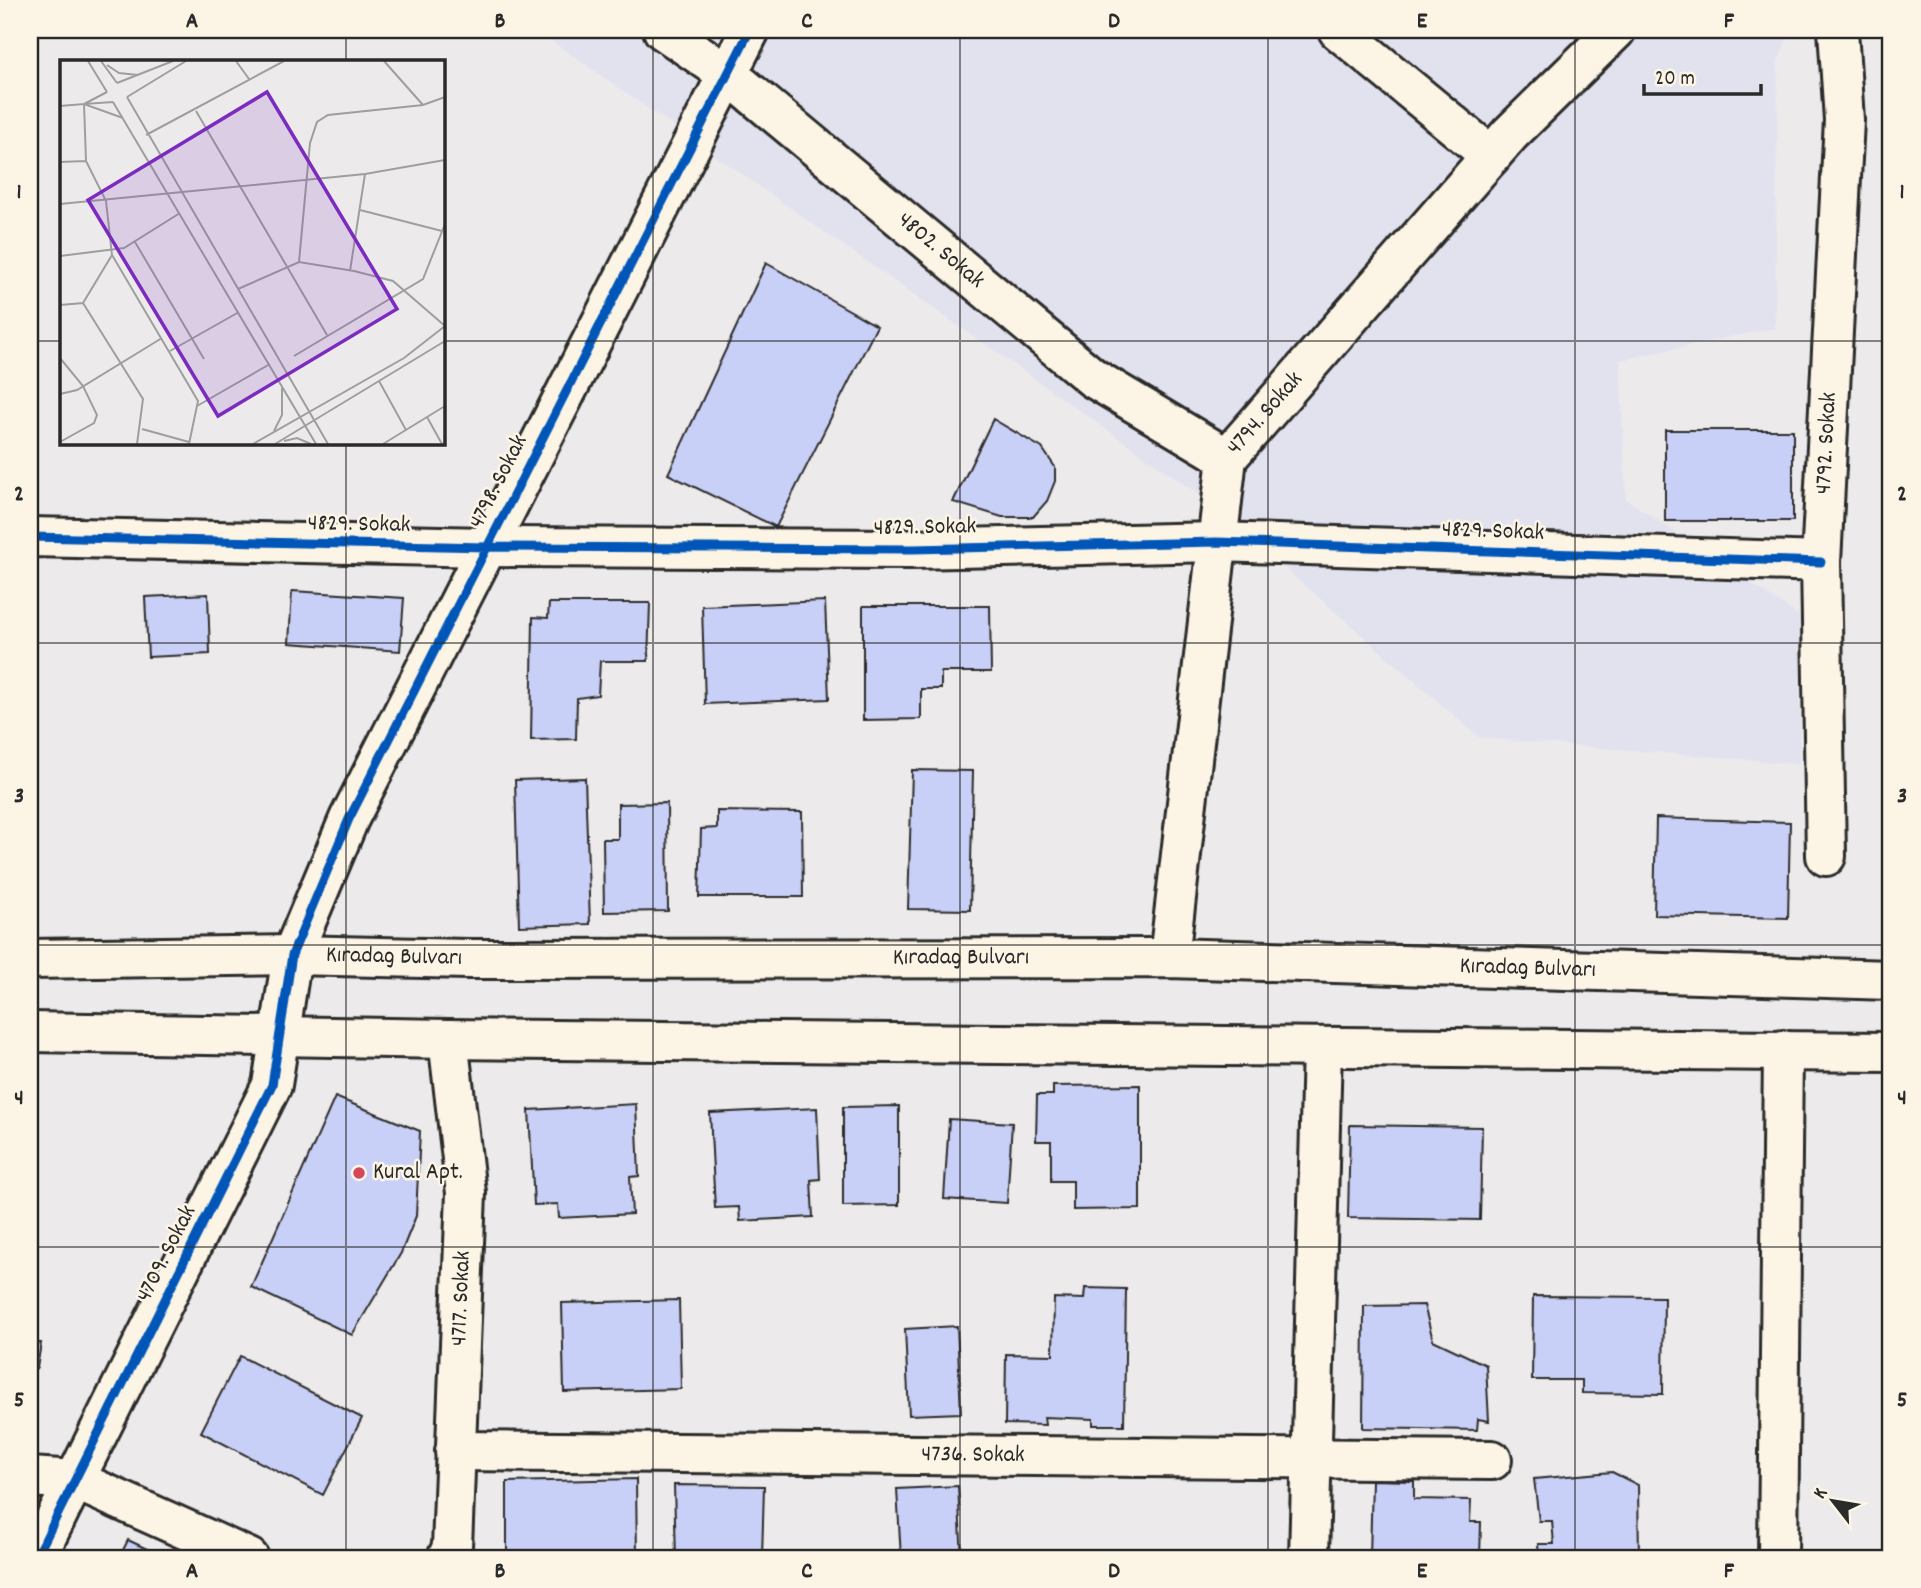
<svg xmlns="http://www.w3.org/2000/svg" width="1921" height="1588" font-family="Dekko,sans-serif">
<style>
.built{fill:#e2e2ef}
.building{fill:#c9d0f8;stroke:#2b2b2b;stroke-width:2}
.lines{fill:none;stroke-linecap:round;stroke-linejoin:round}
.minor-casing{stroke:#2b2b2b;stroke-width:44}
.secondary-casing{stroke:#2b2b2b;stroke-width:44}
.minor{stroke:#fcf5e5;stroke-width:38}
.secondary{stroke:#fcf5e5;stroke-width:38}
.cycleway-casing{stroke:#fcf5e5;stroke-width:13}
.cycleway{stroke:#0057b8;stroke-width:9}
.grid{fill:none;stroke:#2b2b2b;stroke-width:2;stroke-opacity:0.55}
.poi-dot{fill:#d1495b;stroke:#fcf5e5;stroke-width:2.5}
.labels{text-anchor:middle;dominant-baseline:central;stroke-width:5;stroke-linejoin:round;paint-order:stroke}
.street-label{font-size:24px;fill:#2b2b2b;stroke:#fcf5e5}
.poi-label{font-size:24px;fill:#2b2b2b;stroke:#fcf5e5;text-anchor:start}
.inset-road{fill:none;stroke:#9f9e9e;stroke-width:2}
.view{fill:#7b2cbf;fill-opacity:0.15;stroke:#7b2cbf;stroke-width:3.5}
.inset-edge{fill:none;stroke:#2b2b2b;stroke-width:3.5}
.neatline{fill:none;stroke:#2b2b2b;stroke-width:2.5}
.grid-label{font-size:23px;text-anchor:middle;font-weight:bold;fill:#2b2b2b}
</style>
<rect width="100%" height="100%" fill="#edeaeb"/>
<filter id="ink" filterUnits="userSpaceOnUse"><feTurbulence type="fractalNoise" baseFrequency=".0143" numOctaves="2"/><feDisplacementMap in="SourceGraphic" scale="14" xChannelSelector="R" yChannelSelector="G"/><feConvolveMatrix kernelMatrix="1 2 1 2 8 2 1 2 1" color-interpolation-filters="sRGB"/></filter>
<g filter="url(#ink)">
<path class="built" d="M536,30H1790L1778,62L1775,328L1620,360L1626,499L1802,618L1799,764L1480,738L1207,500Z"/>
<path class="building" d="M766,263L877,326L776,527L668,474Z
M993,419L1042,448L1055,467V481L1047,501L1033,517H1002L953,502Z
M1665,430H1793V521H1665Z
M1891,471V538H1888Z
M292,591L404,598L400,651L289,643Z
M208,594L210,654L148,657L145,597Z
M825,601L829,699L705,704L702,606Z
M549,603H650L648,661H600L598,695L577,698L576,739L531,740L533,617L548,618Z
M863,606H990L991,672H941V689H921V719L863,720Z
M912,770L973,771L970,910L908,909Z
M585,778L590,924L519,926L515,780Z
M667,803L668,911L604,912L603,839H618V804Z
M717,811L802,812L803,897H699L701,829L717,828Z
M1656,818L1790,822L1788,918L1654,915Z
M1140,1085V1209L1073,1210V1181H1051V1141H1036L1037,1095H1053V1086Z
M335,1097L420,1131L416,1216L401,1253L352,1335L251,1287Z
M636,1104L639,1176L630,1177L632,1214L559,1218L558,1204L534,1205L529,1110Z
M899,1106V1205L843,1206V1107Z
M817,1108L820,1179L811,1180L813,1217L740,1221L739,1207L715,1208L710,1113Z
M949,1119L1012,1123L1007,1203L944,1199Z
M1350,1125L1482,1127L1480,1220L1348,1218Z
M1085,1288L1126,1289L1124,1425H1093V1419L1044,1417L1045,1425L1005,1424L1006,1354L1053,1355L1054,1298L1084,1299Z
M1533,1296L1664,1297L1663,1394L1582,1393V1380H1532Z
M679,1300L681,1389L564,1392L562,1303Z
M1424,1305L1433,1340L1486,1365L1489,1421L1478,1419L1477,1430L1363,1428L1364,1306Z
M957,1326L961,1413L909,1415L905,1329Z
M30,1343H41L37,1368L30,1372Z
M240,1356L362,1418L323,1495L201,1432Z
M1612,1472L1638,1485L1639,1558H1539L1538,1544H1554L1552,1521H1539L1534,1479Z
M636,1479L637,1558H507V1482Z
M1372,1480L1414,1481V1499L1471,1500L1470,1522H1481L1480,1558H1370Z
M674,1485L764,1486L762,1558H676Z
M958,1486L962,1558H901L897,1489Z
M128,1540L166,1558H119Z"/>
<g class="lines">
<defs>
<g id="minor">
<path id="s1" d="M663,30L729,75L1093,378L1227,458"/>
<path d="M1338,30L1491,156"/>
<path d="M30,537L487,547L912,549L1217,542L1821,562"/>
<path id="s2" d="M1826,856L1821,562L1844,120L1838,30"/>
<path id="s3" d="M1169,958L1227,458L1510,134L1616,30"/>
<path id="s4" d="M455,1451L1492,1460"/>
<path d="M30,1477L75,1480L249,1558"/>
<path d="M36,1558L272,1085L292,955L349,819L750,30"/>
<path id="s5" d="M447,1558L452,1547L466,1193L448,1039"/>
<path d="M1309,1558L1322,1047"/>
<path d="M1778,1558L1783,1050"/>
</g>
<g id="secondary">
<path id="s6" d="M30,959L292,955L468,959L1169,958L1891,980"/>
<path d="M30,1032L448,1039L1891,1052"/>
</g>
</defs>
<use href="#minor" class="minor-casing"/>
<use href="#secondary" class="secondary-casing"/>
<use href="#minor" class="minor"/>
<use href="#secondary" class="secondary"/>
<defs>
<path id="cycleway" d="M30,537L487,547L912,549L1217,542L1821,562
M36,1558L272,1085L292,955L349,819L750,30"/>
</defs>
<use href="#cycleway" class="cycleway-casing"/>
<use href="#cycleway" class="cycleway"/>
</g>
</g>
<path class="grid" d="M346,30V61M653,30V1558M960,30V1558M1268,30V1558M1575,30V1558M30,341H61M443,341H1891M346,443V1558M30,643H1891M30,945H1891M30,1247H1891"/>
<circle class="poi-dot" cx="359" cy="1173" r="7"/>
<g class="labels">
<g class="street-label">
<text stroke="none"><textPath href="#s1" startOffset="355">4802. Sokak</textPath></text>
<text stroke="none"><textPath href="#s3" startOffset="562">4794. Sokak</textPath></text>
<text stroke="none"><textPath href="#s2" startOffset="413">4792. Sokak</textPath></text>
<text transform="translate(499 482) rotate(-63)">4798. Sokak</text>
<text transform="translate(359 525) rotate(1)">4829. Sokak</text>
<text transform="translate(925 528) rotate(-1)">4829. Sokak</text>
<text transform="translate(1493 532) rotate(2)">4829. Sokak</text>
<text stroke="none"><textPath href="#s6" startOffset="931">Kıradag Bulvarı</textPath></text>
<text stroke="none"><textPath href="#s6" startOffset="364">Kıradag Bulvarı</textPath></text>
<text stroke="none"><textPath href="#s6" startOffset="1498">Kıradag Bulvarı</textPath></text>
<text transform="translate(167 1254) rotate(-63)">4709. Sokak</text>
<text stroke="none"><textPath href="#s5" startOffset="261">4717. Sokak</textPath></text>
<text stroke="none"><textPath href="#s4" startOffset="518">4736. Sokak</textPath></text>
</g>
<g class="poi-label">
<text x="373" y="1173">Kural Apt.</text>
</g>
</g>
<g transform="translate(60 60)">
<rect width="385" height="385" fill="#edeaeb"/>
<path class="inset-road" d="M28,1L47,32M41,1L57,23M176,1L189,19M324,1L363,45M47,5L59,13L78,15M57,23L113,1M47,32L24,44L53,42M67,37L126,1M67,37L268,384M53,42L256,384M24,44L26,101L46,141L52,195L138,341L129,384M0,46L24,44L63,58M136,51L267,275M86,75L224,1M0,102L26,101M0,144L305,114L385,100M300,150L382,171M75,182L144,299M0,196L64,188L120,153M239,202L250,83L257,62L268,55L363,45L385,37M290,211L305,114M178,229L239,202L294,211L333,221L385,266M23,243L83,339L77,384M0,245L23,243L52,195M110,291L179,252M234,296L363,219L385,164M0,298L23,326L37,355L34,363L0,382M319,321L346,370M0,334L17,330L102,278M137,346L210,304M367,357L382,384M82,369L129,382M214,371L222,355V328M224,381L237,378L251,384M193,384L344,298L385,266M215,384L385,281M323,384L385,346"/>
<path class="view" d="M207,32L337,249L158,356L28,140Z"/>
<rect width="385" height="385" class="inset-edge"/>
</g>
<rect width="1921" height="1588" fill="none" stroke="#fcf5e5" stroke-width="77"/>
<g transform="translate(1833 1501) rotate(301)" stroke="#fcf5e5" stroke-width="5" paint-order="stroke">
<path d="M0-5L12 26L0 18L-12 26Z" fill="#2b2b2b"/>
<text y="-10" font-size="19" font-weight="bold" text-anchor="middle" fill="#2b2b2b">K</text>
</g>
<path d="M1644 84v10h117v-10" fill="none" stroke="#2b2b2b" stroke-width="3.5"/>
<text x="1655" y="84" font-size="21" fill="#2b2b2b" stroke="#fcf5e5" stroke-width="5" paint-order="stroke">20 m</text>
<rect x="38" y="38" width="1844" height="1512" class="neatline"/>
<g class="grid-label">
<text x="192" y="27">A</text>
<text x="500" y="27">B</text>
<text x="807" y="27">C</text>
<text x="1114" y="27">D</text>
<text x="1422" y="27">E</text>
<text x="1729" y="27">F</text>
<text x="19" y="198">1</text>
<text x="1902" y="198">1</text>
<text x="19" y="500">2</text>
<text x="1902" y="500">2</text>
<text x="19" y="802">3</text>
<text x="1902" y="802">3</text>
<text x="19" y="1104">4</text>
<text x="1902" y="1104">4</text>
<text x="19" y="1406">5</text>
<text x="1902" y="1406">5</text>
<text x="192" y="1577">A</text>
<text x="500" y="1577">B</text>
<text x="807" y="1577">C</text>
<text x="1114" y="1577">D</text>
<text x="1422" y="1577">E</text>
<text x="1729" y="1577">F</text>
</g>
</svg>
